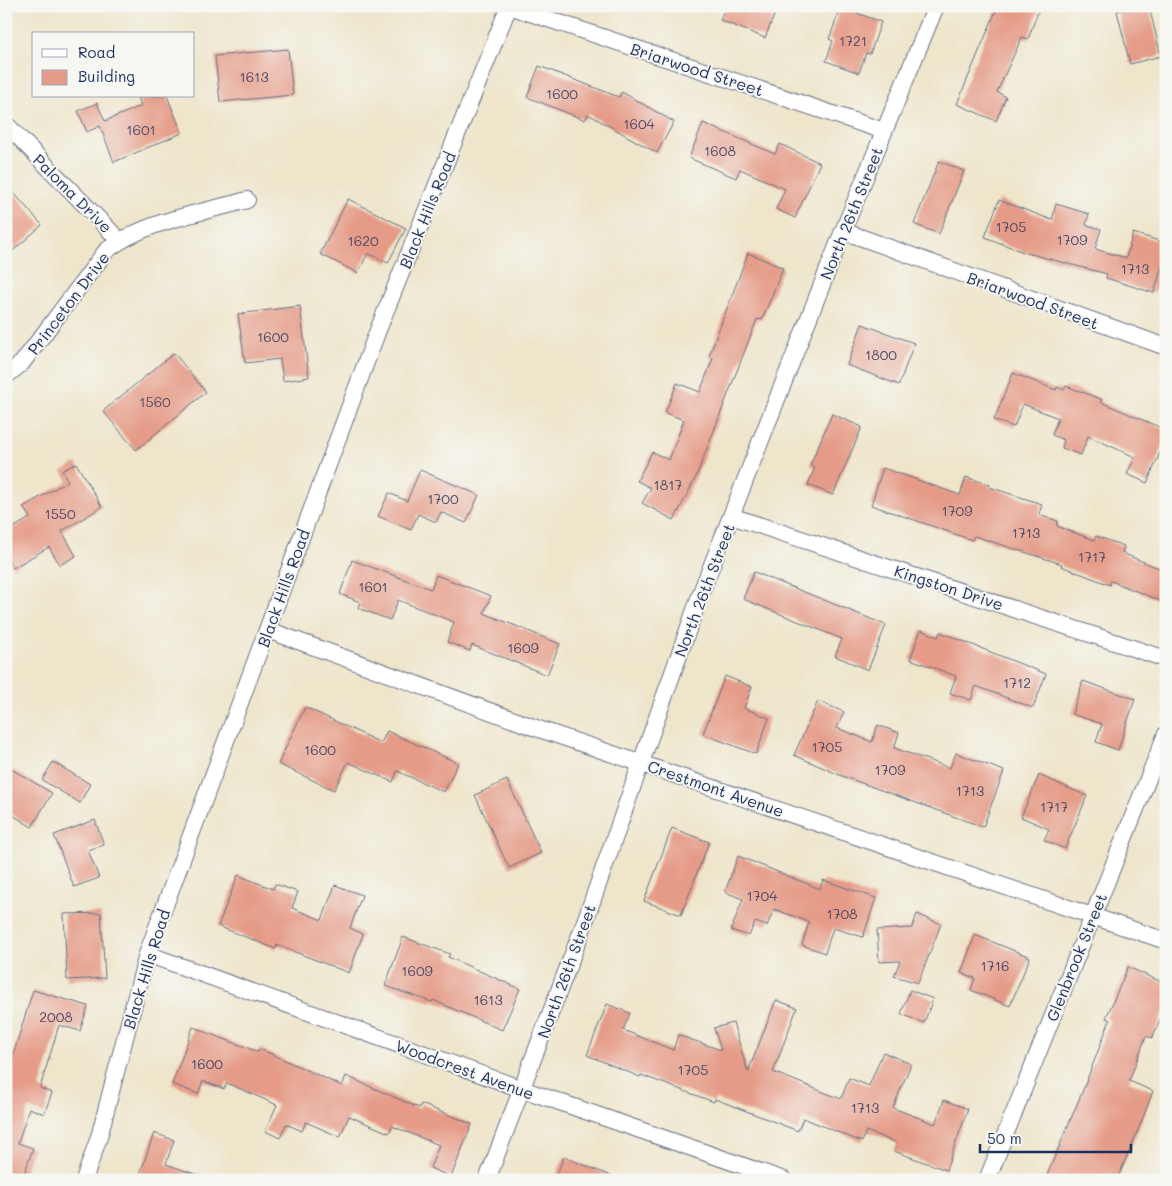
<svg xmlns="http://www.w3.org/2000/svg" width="1172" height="1186" font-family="Mali,sans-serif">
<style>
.building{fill:#e59b87}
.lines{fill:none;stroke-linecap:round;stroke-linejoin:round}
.minor-casing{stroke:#656f84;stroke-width:18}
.minor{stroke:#fff;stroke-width:16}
.labels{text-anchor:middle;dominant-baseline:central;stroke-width:4;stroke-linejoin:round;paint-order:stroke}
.number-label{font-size:14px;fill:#4e4a68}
.street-label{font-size:16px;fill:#1b2f5e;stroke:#f6f6f2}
</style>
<rect width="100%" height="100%" fill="#f6f6f2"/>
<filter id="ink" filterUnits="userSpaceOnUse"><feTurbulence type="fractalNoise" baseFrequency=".02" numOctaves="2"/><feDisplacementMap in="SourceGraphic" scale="10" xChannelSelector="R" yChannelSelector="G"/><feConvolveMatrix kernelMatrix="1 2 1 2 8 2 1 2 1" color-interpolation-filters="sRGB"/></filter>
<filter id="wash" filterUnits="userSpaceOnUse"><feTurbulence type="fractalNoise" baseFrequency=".0096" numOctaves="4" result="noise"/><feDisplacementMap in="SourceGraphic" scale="20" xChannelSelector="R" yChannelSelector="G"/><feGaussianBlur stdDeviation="1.12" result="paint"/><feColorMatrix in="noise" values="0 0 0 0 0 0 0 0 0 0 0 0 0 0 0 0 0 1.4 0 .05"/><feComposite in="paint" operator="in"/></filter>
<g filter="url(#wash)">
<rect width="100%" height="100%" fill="#eee5ca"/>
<g id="blocks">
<path class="building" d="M726,6H778L765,38L720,20Z
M998,6H1040L1028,39L1022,37L997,92L1006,97L996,121L957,104Z
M1134,6H1149L1161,56L1130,64L1117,11Z
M841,7L881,22L870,54L866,53L859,73L826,61L833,41L829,39Z
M288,49L293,95L220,102L215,56Z
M539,66L619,97L622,92L674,122L657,153L588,114L585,120L527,97Z
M138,96H167L182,133L114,162L100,126L87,132L78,111L97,103L105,121L141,106Z
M703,123L775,154L780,144L820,163L795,218L776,209L785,189L740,169L736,178L689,158Z
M939,161L964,171L939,234L914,224Z
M6,184L42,225L6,257Z
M348,199L406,228L388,263L368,253L358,273L320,254Z
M999,200L1052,220L1056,204L1089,214L1086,225L1101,229L1095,249L1126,258L1133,233L1166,243V253L1154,293L1106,278L1107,274L1023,252L985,237Z
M748,253L783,268L762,320L757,319L696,477L674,520L642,503L651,488L637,481L652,452L669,460L684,420L665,413L677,383L700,392L713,358L709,356Z
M300,306L309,377L283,381L280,359L245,363L238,314Z
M862,324L914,343L899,385L847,365Z
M174,353L206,392L136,450L103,411Z
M1013,373L1056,390L1057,387L1064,390L1066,386L1101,399V402L1166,430V439L1147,483L1127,474L1135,457L1088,436L1081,455L1062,448L1064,440L1052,435L1058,418L1023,404L1014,427L994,420Z
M832,414L862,427L833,495L808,485L815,467L810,465Z
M76,463L102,507L62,531L76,556L60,565L49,547L13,568L6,556V532L30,518L23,507L68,481L62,471Z
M883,468L960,495L966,477L990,485L989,487L1042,504L1039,515L1058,521L1057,526L1094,540L1096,536L1124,546L1122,553L1166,571V603L1111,581L1110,585L1061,566L1062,564L974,536L972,540L871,505Z
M420,470L479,495L466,523L441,512L436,522L418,514L411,530L378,516L389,493L407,501Z
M352,560L431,589L436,575L491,596L484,613L560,644L547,675L472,645L470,651L447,642L454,622L398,600L390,620L358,608L360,602L340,594Z
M754,572L886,625L868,670L835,656L842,639L743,599Z
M921,630L938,637L940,632L1046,674L1033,708L976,686L971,700L950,693L956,676L910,659Z
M725,676L752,687L744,708L769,718L756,754L703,734Z
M1083,681L1135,699L1118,750L1096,742L1102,724L1072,714Z
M818,701L844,712L837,728L872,742L878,725L899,733L894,748L950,768L956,753L1004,771L983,827L842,776L794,755Z
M305,707L381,743L387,731L458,763L444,792L397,771L393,782L348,762L334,790L278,764Z
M53,762L90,784L80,803L42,780Z
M6,766L52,793L32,827L6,811Z
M1039,775L1087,796L1065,849L1044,840L1049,829L1021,817Z
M507,780L541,853L509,868L475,795Z
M95,820L104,845L88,850L99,878L74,887L54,835Z
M672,828L709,842L681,915L644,901Z
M738,856L820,889L823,880L876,898L863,937L833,928L825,953L802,945L809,922L774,909L767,926L755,922L749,936L731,930L743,899L725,892Z
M238,875L273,889L275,884L298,892L292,908L322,920L335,885L362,895L350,928L363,934L349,973L277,945L276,949L218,926Z
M101,913L105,978L67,980L64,914Z
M917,914L941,924L918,983L894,976L900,961L879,962L877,930L912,928Z
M975,935L1030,957L1010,1006L971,990L975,978L961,973Z
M403,937L450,954L448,957L520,989L502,1030L433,1000L432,1002L385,986Z
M1128,967L1166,984V1007L1152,1038L1146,1036L1129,1081L1153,1091L1143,1118L1117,1180H1045L1083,1090L1110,1020L1106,1018Z
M33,990L88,1006L80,1031L59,1025L40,1088L52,1093L44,1114L29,1108L18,1143L33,1148L22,1180H6V1078Z
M910,990L933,999L924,1023L901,1014Z
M776,1000L797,1008L773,1072L841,1099L849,1078L869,1086L883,1052L911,1064L893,1108L935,1124L944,1100L968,1109L946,1170L894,1151L897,1143L866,1131L862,1142L803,1118L798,1131L715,1099L714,1102L641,1075L640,1077L587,1055L607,1004L630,1013L623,1030L673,1050L678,1035L721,1050L714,1028L733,1023L748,1072Z
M193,1027L258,1052L260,1049L342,1086L346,1076L419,1108L421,1104L472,1124L451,1177L430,1168L439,1145L392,1126L389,1133L349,1116L340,1137L306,1122L302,1131L286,1124L280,1138L265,1131L277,1105L227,1083L224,1089L203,1081L198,1094L172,1084Z
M154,1133L174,1140L166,1164L204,1177L203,1180H138Z
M564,1157L619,1179V1180H554Z"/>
</g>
</g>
<g filter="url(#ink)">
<use href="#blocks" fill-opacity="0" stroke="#656f84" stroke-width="1"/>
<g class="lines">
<defs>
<path id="minor" d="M6,124L119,240
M843,231L1166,347
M6,376L22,363L106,251C143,221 202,213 247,200
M731,516L1166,659
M268,630L536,728L1166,941
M147,954L522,1089L784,1180
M84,1180L99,1137L147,954L378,330L509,6L884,131
M487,1180L582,930L702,590L843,231L936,6
M987,1180L1166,734"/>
</defs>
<use href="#minor" class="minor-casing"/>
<use href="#minor" class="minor"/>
</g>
</g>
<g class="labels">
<g class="number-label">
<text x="853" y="40">1721</text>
<text x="254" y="76">1613</text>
<text x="562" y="93">1600</text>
<text x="639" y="123">1604</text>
<text x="141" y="129">1601</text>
<text x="720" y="150">1608</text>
<text x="1011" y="226">1705</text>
<text x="1072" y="239">1709</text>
<text x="363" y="240">1620</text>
<text x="1135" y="268">1713</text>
<text x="273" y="336">1600</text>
<text x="881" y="354">1800</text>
<text x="155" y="401">1560</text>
<text x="668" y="484">1817</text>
<text x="443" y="498">1700</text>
<text x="957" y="510">1709</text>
<text x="60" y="513">1550</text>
<text x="1026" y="532">1713</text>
<text x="1092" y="556">1717</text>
<text x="373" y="586">1601</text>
<text x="523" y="647">1609</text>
<text x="1017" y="682">1712</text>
<text x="827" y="746">1705</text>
<text x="320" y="749">1600</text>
<text x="890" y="769">1709</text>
<text x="970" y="790">1713</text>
<text x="1054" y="806">1717</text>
<text x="762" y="895">1704</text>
<text x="842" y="913">1708</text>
<text x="995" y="965">1716</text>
<text x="417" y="970">1609</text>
<text x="488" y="999">1613</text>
<text x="56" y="1016">2008</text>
<text x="207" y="1063">1600</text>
<text x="693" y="1069">1705</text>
<text x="865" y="1107">1713</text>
</g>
<g class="street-label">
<text transform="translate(697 69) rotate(18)">Briarwood Street</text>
<text transform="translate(73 193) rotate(45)">Paloma Drive</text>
<text transform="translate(427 210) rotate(-68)">Black Hills Road</text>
<text transform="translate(851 213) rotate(-68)">North 26th Street</text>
<text transform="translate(1033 300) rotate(20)">Briarwood Street</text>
<text transform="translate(68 303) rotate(-53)">Princeton Drive</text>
<text transform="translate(949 587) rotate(18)">Kingston Drive</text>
<text transform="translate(283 588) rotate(-70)">Black Hills Road</text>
<text transform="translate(704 590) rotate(-69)">North 26th Street</text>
<text transform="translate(716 788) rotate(19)">Crestmont Avenue</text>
<text transform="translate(1076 957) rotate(-68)">Glenbrook Street</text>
<text transform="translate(146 969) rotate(-73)">Black Hills Road</text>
<text transform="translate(566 971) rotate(-70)">North 26th Street</text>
<text transform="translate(465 1069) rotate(20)">Woodcrest Avenue</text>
</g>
</g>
<rect width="1172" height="1186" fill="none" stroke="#f6f6f2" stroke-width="25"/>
<rect x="32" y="32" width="162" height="65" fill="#f6f6f2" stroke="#9ea6b7"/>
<rect x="42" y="49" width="25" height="8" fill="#ffffff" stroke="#9ea6b7"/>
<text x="78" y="58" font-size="15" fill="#1b2f5e">Road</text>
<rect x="42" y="70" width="25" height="15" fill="#e59b87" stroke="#9ea6b7"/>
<text x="78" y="82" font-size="15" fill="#1b2f5e">Building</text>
<path d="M980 1144v8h151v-8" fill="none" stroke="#1b2f5e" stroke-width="2.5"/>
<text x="987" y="1144" font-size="15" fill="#1b2f5e" stroke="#f6f6f2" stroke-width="4" paint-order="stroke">50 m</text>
</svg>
